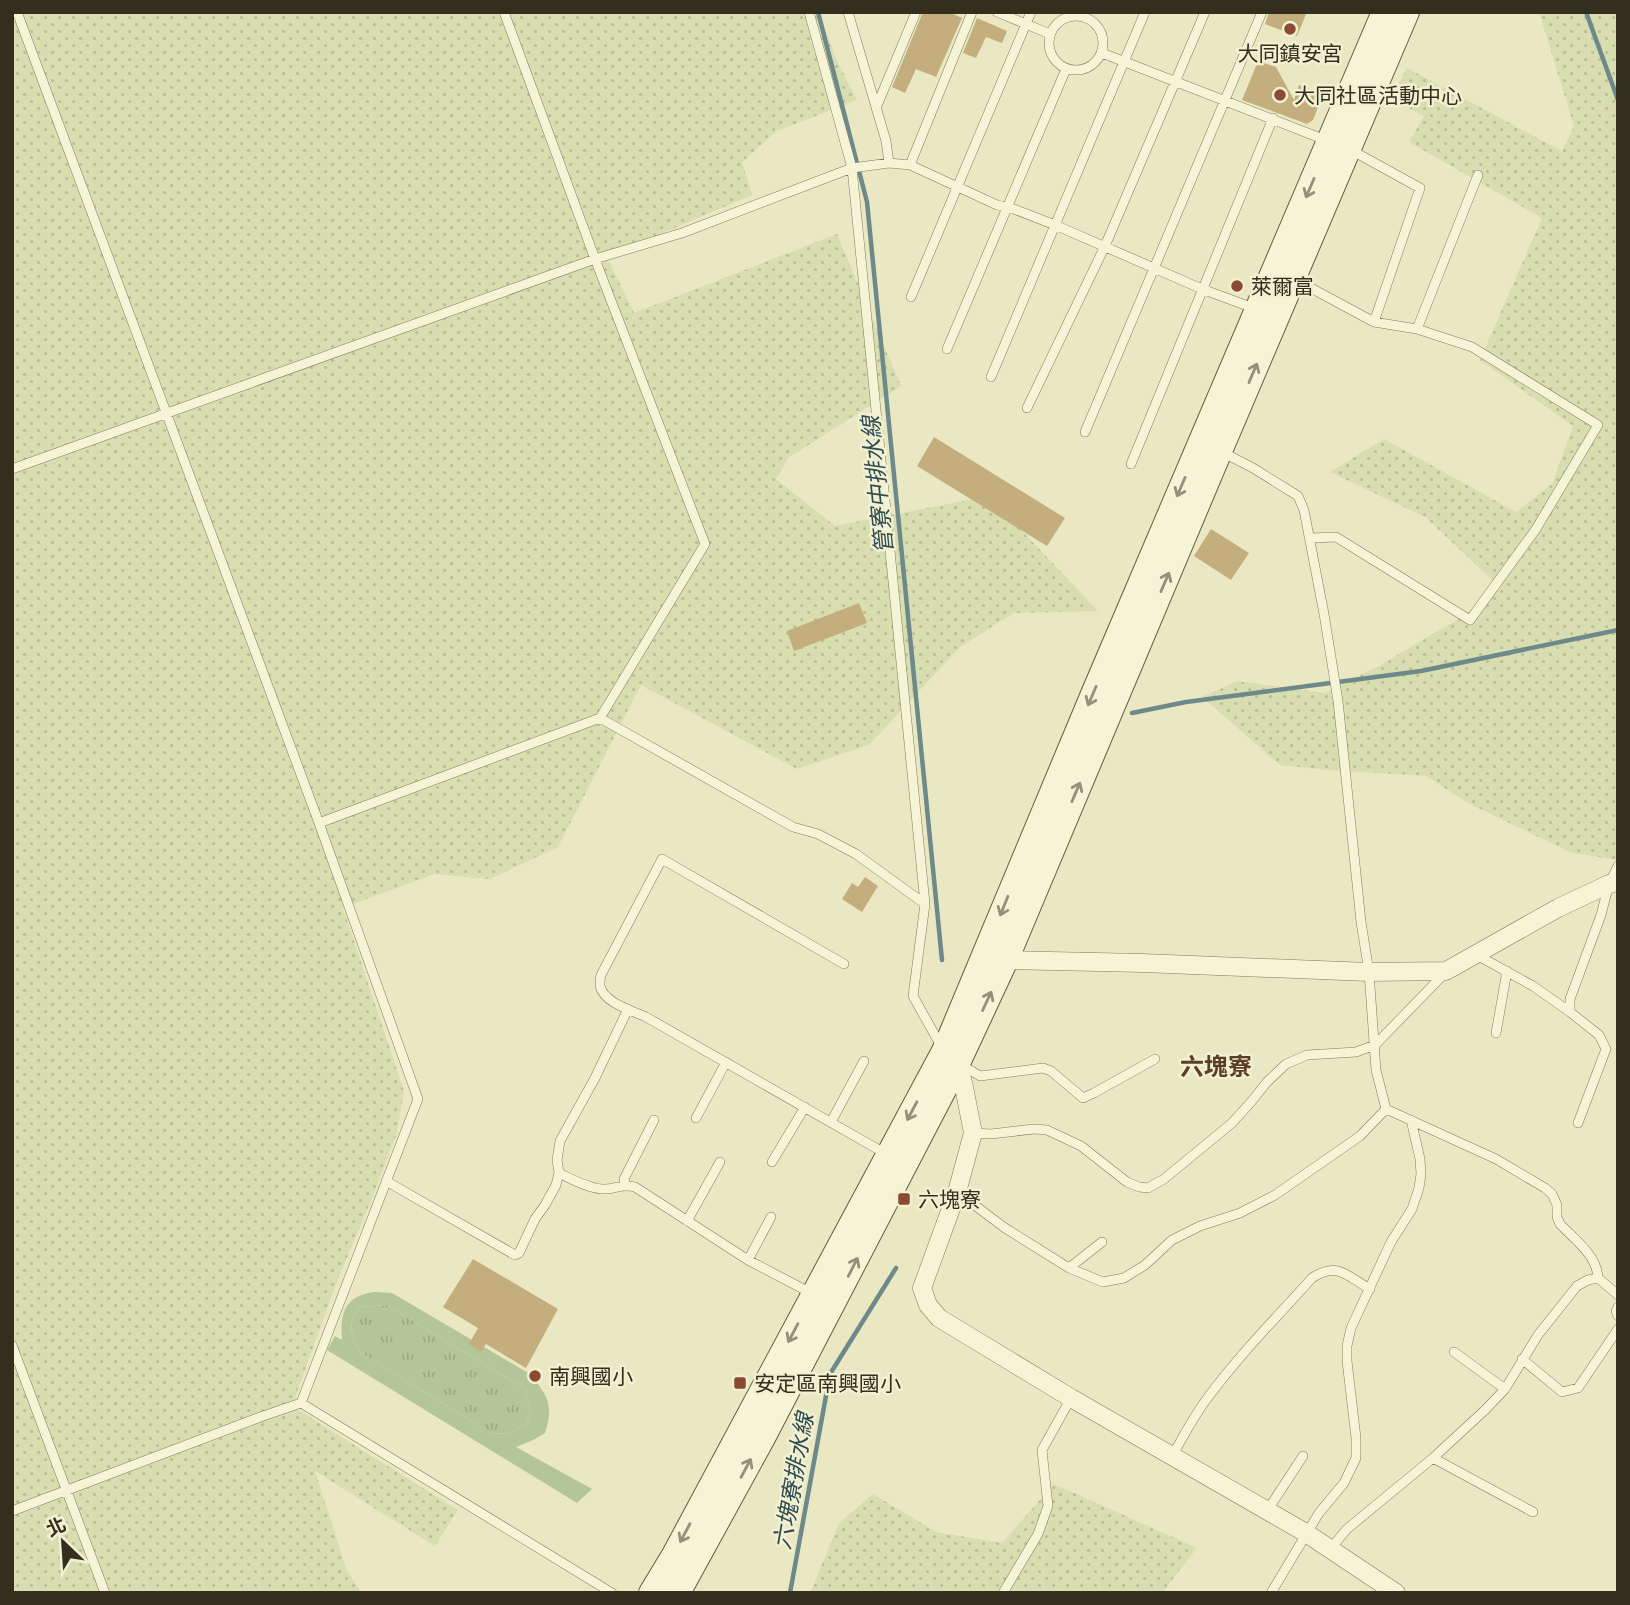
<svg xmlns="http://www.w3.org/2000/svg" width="1630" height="1605" font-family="Merriweather,'Noto Sans TC',serif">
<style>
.farmland{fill:url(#farmland-dots)}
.grass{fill:url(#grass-tufts)}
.garden{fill:#b4c698;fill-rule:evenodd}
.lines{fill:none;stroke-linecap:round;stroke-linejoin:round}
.stream{stroke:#6d898a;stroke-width:4.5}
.building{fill:#c4ae7d}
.lane-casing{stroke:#827b5c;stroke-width:10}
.street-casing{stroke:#827b5c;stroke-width:19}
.secondary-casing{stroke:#645b3f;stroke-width:26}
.lane{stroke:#f5f4d6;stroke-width:9}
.street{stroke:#f5f4d6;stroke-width:18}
.secondary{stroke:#f5f4d6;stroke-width:24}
.oneway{stroke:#94917a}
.poi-dot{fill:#8b4a32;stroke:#f1f1d2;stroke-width:2.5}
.labels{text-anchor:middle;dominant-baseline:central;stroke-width:5;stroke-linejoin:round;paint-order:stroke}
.poi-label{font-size:21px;fill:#332e1e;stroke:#f1f1d2;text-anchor:start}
.water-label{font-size:23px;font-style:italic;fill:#2f4a51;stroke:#f1f1d2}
.quarter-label{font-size:24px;font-weight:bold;fill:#5c3e22;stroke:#f1f1d2}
</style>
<defs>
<pattern id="farmland-dots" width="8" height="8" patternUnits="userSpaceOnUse" patternTransform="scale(1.75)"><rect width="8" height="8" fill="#d9deb1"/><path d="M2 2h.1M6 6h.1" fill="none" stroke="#bbbf98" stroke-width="1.8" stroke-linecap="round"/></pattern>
<pattern id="grass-tufts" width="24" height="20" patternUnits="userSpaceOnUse" patternTransform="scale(1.75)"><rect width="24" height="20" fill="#b4c698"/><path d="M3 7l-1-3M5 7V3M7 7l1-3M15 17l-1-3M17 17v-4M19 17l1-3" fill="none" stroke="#9baa83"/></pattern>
</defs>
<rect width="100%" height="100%" fill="#e9e8c3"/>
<path class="farmland" d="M12,12H819L836,59L857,100L777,131L742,162L752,195L607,257L634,313L837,234L901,386L788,458L776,479L835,526L989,496L1098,611L1014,613L960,647L869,745L797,769L641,685L558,847L490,879L434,874L343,908L404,1091L397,1133L371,1201L338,1279L292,1406L458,1510L435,1546L315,1471L347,1571L362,1593H12Z
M1539,12H1618V860L1572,853L1468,803L1426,776L1328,770L1280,765L1202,697L1237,681L1325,693L1382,664L1460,618L1501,588L1425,517L1330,472L1384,439L1516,512L1552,484L1573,426L1480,360L1542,218L1409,142L1424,116L1391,99L1407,68L1562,151L1574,126Z
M1054,1484L1197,1548L1162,1593H810L839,1523L873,1494L936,1532L1002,1543Z"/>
<path class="grass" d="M387,1305L525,1389L530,1412L527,1424L506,1434L491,1433L361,1353C351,1335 346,1323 361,1307Z"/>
<path class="garden" d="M374,1292L392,1293L530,1374C548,1396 554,1405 545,1433L533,1440L516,1447L592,1489L577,1503L327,1350L335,1336L342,1340C340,1312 345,1296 374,1292ZM387,1305L525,1389L530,1412L527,1424L506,1434L491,1433L361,1353C351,1335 346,1323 361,1307Z"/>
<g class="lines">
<path class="stream" d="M818,12L867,202L942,960
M1586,12L1618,100
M1132,713L1186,702L1421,671L1618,630
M790,1593L830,1374L896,1268"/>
</g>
<path class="building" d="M923,12H949L962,18L936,77L916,69L905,93L892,87Z
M1269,12H1307L1297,36L1265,24Z
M977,18L1007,31L1002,43L986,37L976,58L963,53Z
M1261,62L1276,67L1294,100L1299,85L1318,92L1316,97L1321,99L1313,120L1307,124L1242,100L1256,66Z
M934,437L1065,518L1047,546L917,466Z
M1211,529L1249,553L1231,580L1194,556Z
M859,603L867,623L794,651L787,631Z
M865,877L878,886L862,912L842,899L852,883L858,887Z
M473,1259L558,1309L526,1368L486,1344L481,1352L469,1344L478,1328L443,1307Z"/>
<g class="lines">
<defs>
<path id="lane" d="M809,12L852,168L925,904L913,996L941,1046
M848,12L886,141L889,163
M997,12L1050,34
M1049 43a27 27 0 1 1 54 0a27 27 0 1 1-54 0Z
M1102,53L1328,141
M876,108L916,12
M1351,150L1420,188L1374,322
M910,165L972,12
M1296,280L1374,322L1417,329L1472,347L1598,425L1536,529L1470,620L1336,537L1310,538
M911,297L1031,12
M1417,329L1478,175
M947,349L1066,69
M991,377L1145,12
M1027,408L1105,246L1205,12
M1085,432L1262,12
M1131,464L1273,118
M12,469L595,259L682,233L852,168L889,163L910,165L997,205L1014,209L1055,225L1202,289L1256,309
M600,718L793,827L818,834L856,854L925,904
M319,823L600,718L705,544L595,259L504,12
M1475,954L1533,986L1570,1012L1599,1035L1606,1049L1578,1123
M844,964L662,859L601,975C600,976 600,985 600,986C604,1003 633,1011 646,1017L888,1155
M1570,1012V999L1601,915L1609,884L1618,866
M1496,1033L1507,971
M960,1064L980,1076L1043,1068L1051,1071L1083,1098L1094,1093L1155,1059
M1386,1109L1496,1159L1545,1188L1552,1194L1557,1205V1217L1560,1224C1575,1240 1597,1255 1598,1278L1618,1295
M696,1118L726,1062
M831,1122L864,1061
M973,1133L991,1134L1034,1129L1047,1130L1081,1146L1127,1182L1139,1187L1148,1188L1164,1179L1232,1123L1251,1102L1267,1082L1286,1064L1307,1055L1356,1052L1375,1045L1445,973
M772,1162L805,1107
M559,1173C572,1179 587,1188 602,1189C616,1190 619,1183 635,1187L748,1260L811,1293
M386,1181L515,1255L519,1253L535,1219L545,1205L556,1185L559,1173L557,1160L560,1141L595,1078L628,1009
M625,1184L624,1179L654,1120
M957,1192L1005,1228L1069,1268L1103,1282L1124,1278L1145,1265L1172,1240L1200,1226L1240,1213L1275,1195L1360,1136L1386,1109L1376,1070L1369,972L1361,922L1338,701L1324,614L1304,510L1298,496L1253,468L1222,452
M687,1221L720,1162
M748,1260L771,1217
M1069,1268L1102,1242
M1618,1307L1616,1311L1618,1316
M12,1345L105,1593
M1454,1352L1505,1389
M1522,1359L1562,1392L1578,1388L1618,1329
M301,1403L612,1593
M1172,1456C1184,1436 1194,1415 1209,1396C1240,1354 1277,1317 1312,1278C1337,1261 1347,1276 1370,1289
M1433,1458L1533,1512
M12,1511L263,1416L301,1403L418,1099L319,823L17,12
M1267,1511L1303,1456
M1331,1548L1347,1529L1433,1458L1485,1410L1505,1389L1538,1335L1577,1286L1588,1280L1598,1278
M1003,1593L1038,1534L1048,1506L1042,1450L1071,1398
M1271,1593L1319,1513L1344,1483L1356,1458V1438L1347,1361V1346L1351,1328L1391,1242L1412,1209L1419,1188L1421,1174L1420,1159L1411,1120"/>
<path id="street" d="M1006,960L1143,963L1369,972L1446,971L1558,908L1609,884L1618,882
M954,1060L958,1063L964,1087L973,1133L957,1192L922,1288L928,1305L939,1318L1071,1398L1306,1533L1396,1593"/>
<path id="secondary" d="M651,1593L674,1555L944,1051L1093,694L1384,12
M678,1593L764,1436L958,1063L1006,960L1220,451L1407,12"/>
</defs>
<use href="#lane" class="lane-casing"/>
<use href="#street" class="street-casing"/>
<use href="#secondary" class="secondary-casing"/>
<use href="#lane" class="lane"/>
<use href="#street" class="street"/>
<use href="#secondary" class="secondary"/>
</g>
<defs><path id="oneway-shaft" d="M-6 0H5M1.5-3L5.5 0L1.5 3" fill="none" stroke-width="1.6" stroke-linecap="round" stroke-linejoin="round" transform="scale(1.75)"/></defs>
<g class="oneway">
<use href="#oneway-shaft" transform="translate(1310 188) rotate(113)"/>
<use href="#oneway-shaft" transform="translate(1253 373) rotate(-67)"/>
<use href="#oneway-shaft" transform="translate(1181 487) rotate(113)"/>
<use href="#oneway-shaft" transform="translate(1165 582) rotate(-67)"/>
<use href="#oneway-shaft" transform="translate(1092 696) rotate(113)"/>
<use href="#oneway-shaft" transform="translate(1076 792) rotate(-67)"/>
<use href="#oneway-shaft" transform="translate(1004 906) rotate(112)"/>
<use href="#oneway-shaft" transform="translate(987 1001) rotate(-65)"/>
<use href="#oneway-shaft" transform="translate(912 1111) rotate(118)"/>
<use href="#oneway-shaft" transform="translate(853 1267) rotate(-63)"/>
<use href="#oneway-shaft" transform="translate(793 1333) rotate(118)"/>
<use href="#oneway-shaft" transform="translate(746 1468) rotate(-62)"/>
<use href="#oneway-shaft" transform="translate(685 1533) rotate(118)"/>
</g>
<g class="poi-dot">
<circle cx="1290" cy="29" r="7"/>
<circle cx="1280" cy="95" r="7"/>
<circle cx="1237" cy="286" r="7"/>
<rect x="897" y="1192" width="14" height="14" rx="3.5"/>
<circle cx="535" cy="1376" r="7"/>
<rect x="733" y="1376" width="14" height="14" rx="3.5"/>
</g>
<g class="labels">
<g class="poi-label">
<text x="1290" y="53" text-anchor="middle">大同鎮安宮</text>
<text x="1294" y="95">大同社區活動中心</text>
<text x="1251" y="286">萊爾富</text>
<text x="918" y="1199">六塊寮</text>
<text x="549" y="1376">南興國小</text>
<text x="754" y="1383">安定區南興國小</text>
</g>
<g class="water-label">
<text transform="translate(877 485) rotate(-96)">管寮中排水線</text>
<text transform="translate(793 1481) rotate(-80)">六塊寮排水線</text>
</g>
<g class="quarter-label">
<text x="1216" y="1066">六塊寮</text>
</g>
</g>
<rect width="1630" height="1605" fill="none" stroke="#332e1e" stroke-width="28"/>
<g transform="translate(63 1542) rotate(335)" stroke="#f1f1d2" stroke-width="5" paint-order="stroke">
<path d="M0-5L12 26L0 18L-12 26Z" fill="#332e1e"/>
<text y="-10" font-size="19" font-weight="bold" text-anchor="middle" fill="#332e1e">北</text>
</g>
</svg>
